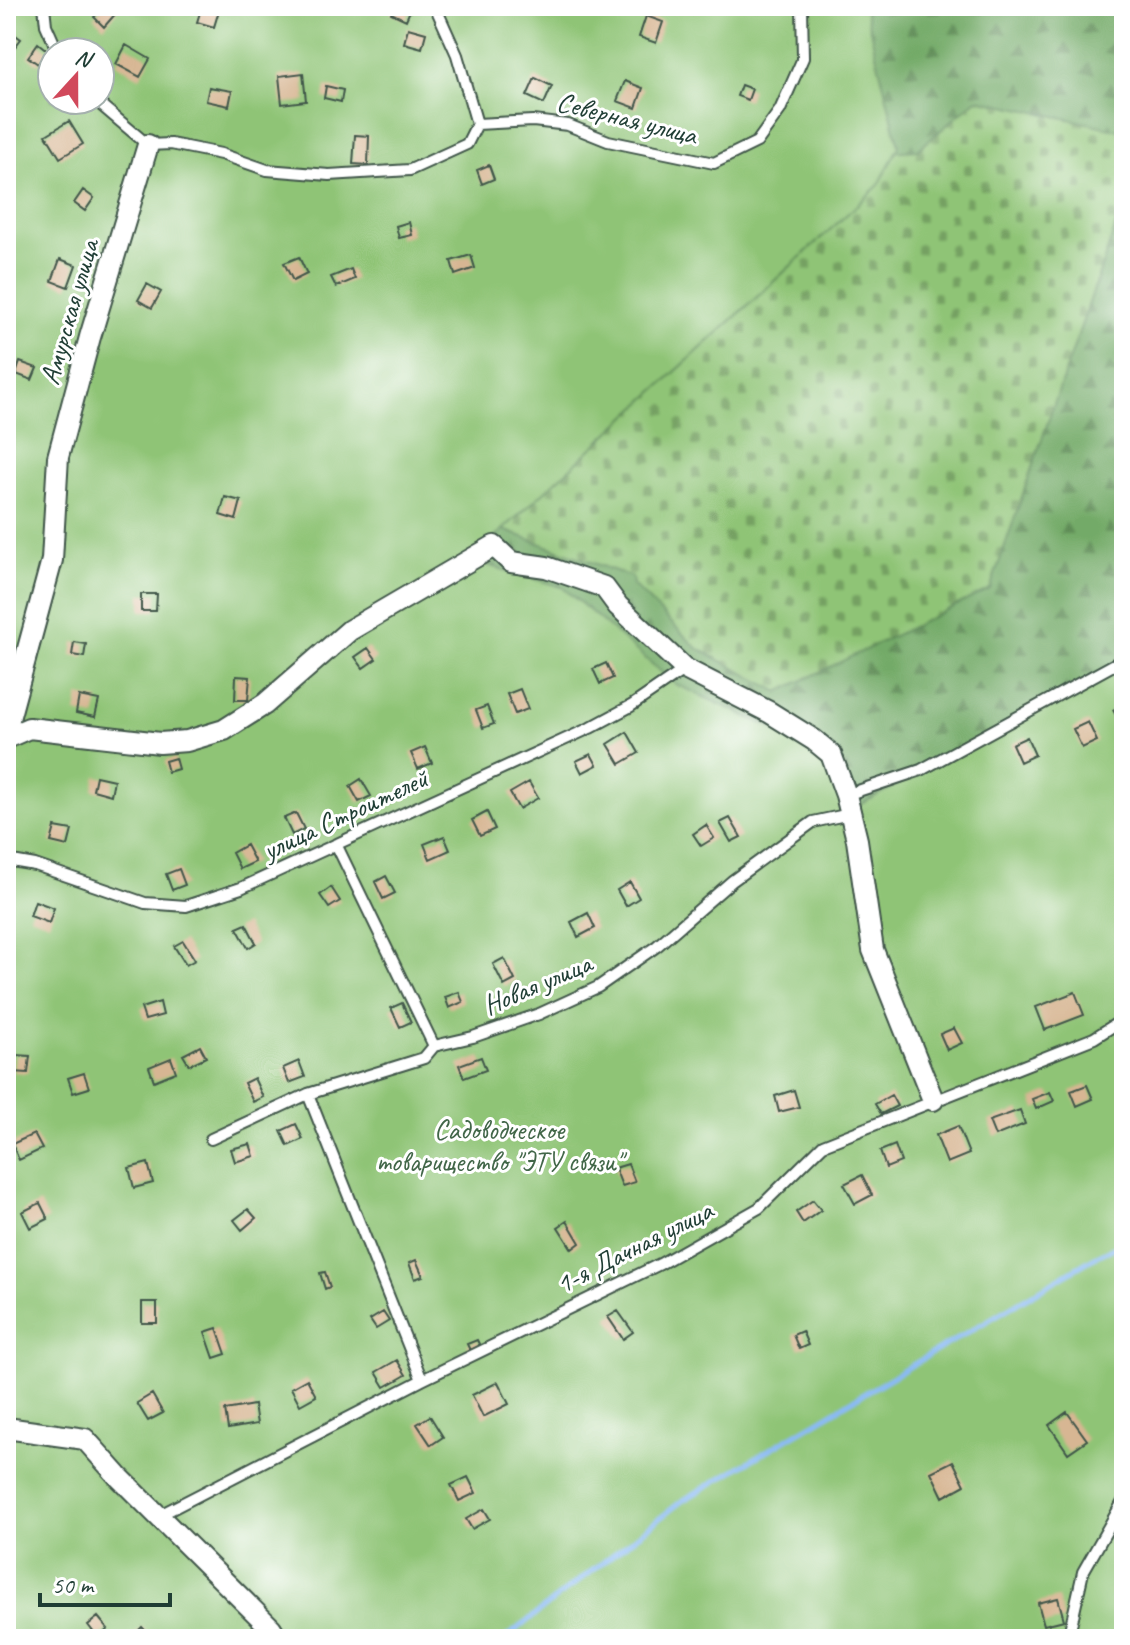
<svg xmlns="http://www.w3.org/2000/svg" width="1130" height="1645" font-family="Caveat,sans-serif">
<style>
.forest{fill:url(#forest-firs);stroke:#49744e;stroke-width:2}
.cemetery{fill:url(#cemetery-stones);stroke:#578055;stroke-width:2}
.garden{fill:#8fc476;stroke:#578055;stroke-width:2;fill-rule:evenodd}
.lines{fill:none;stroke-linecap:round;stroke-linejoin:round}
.stream{stroke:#8abaf6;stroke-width:5}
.building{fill:#d7b693}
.lane-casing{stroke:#3f5549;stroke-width:14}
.street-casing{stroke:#3f5549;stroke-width:24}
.lane{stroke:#fff;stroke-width:10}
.street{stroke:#fff;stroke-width:20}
.labels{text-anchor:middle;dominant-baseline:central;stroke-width:6;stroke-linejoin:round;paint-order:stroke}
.street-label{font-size:28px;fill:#1f3d34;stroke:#fff}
.park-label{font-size:28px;fill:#416648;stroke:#fff}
</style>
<defs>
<pattern id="forest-firs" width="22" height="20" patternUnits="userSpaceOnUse" patternTransform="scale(2)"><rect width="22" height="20" fill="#73aa67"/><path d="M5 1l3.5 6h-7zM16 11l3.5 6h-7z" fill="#5e8c56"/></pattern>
<pattern id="cemetery-stones" width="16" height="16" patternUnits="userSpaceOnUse" patternTransform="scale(2)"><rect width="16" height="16" fill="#8fc476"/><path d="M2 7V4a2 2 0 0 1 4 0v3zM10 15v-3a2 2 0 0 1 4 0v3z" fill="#74a062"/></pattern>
</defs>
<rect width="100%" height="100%" fill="#fff"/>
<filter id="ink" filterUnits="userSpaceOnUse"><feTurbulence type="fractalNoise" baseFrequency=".0125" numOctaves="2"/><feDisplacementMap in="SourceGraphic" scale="16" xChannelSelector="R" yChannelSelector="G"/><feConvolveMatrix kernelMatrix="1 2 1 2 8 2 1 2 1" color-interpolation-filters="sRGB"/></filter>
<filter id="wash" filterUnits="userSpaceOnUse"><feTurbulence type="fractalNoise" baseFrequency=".006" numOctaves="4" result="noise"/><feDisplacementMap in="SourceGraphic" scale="32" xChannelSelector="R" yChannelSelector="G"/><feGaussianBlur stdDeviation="1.8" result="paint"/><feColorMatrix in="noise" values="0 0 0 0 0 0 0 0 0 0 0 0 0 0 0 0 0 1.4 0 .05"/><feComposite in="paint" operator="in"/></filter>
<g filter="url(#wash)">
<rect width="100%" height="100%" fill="#f4dcc0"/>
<path class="forest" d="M784,6H1124V660L858,806L812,746L675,684L562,588L469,560Z"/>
<path class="cemetery" d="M977,99L1124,131V202L990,589L779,692L697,648L633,585L632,577L501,529L840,155L918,150Z"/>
<path class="garden" d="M6,6H864L899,146L879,185L470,560L562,587L675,684L812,746L858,806L1124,660V1639H6ZM52,52H100V100H52Z"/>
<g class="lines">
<path class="stream" d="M504,1639L682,1501L1097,1256L1124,1243"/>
</g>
<g id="blocks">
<path class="building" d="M104,6H110L117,12L104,27L94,17Z
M202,6L220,7L214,27L197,22Z
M394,6H412L406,20L391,13Z
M646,16L663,22L656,43L639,37Z
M6,28L21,39L11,52L6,49Z
M408,28L426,33L422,48L404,43Z
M38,43L48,51L38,64L28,57Z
M126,45L150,59L140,77L116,64Z
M303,73L306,101L282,104L279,76Z
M535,78L552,86L544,104L527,96Z
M625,81L643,88L636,108L617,101Z
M741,85L752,89L748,100L737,96Z
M326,86L343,90L341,102L324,98Z
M209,87L232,91L229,106L206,101Z
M69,121L83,144L60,158L46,135Z
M355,135L369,136L368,165L353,164Z
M489,165L494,179L482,184L477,170Z
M83,190L94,198L85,211L74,203Z
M409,222L412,235L399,238L396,226Z
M471,255L475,268L455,275L451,261Z
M299,257L307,274L293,281L284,263Z
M60,259L76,265L68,287L52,281Z
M351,269L355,279L336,287L331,277Z
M147,284L161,292L152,308L138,300Z
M20,362L37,368L32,380L16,374Z
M225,497L241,501L236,520L220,515Z
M141,594H157L156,611H141Z
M74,642L86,644L84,657L72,655Z
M368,648L376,659L363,668L355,657Z
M606,663L613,678L600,684L593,669Z
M236,676L250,677L248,700H235Z
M520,689L528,709L515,714L507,694Z
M79,696L99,700L95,717L76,713Z
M1124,704V730L1113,710Z
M487,706L494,724L483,728L476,710Z
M1088,722L1097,741L1082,748L1073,729Z
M627,732L639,753L620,764L608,744Z
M1027,737L1035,755L1020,762L1012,744Z
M425,747L432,763L418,769L411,753Z
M591,754L597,765L582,773L576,761Z
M175,758L178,769L168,772L165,761Z
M96,776L114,780L111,795L93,790Z
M361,779L371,796L359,802L350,786Z
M529,782L538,798L519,809L510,793Z
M487,812L495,829L480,836L472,820Z
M296,813L304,829L292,835L284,818Z
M730,818L741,837L731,842L720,823Z
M706,825L714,838L701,846L693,834Z
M55,827L72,830L68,846L51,842Z
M444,836L450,850L430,859L424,844Z
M246,845L255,862L240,869L232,853Z
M179,869L185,885L172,890L166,874Z
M386,876L395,893L383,899L375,882Z
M630,882L639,898L626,906L617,890Z
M331,887L340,901L329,908L320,895Z
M35,901L54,908L49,923L30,916Z
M588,913L595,928L578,937L571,922Z
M246,924L256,943L248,948L237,928Z
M183,941L195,960L186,965L174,946Z
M504,958L515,980L504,986L493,964Z
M459,992L463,1002L449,1008L445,997Z
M1075,992L1084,1015L1045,1030L1036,1007Z
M160,1002L163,1015L145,1020L141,1008Z
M402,1003L411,1022L400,1027L391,1008Z
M954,1028L962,1043L947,1050L940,1034Z
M200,1046L206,1057L189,1065L183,1055Z
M16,1055L30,1056L28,1073L14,1072Z
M481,1057L486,1070L464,1078L459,1065Z
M171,1058L176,1072L154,1081L149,1067Z
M299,1061L305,1077L289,1083L283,1068Z
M84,1073L89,1088L73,1093L68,1078Z
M254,1078L263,1097L253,1102L244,1083Z
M1087,1085L1093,1099L1077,1106L1071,1091Z
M794,1090L799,1107L779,1112L775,1096Z
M1050,1092L1054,1101L1036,1109L1032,1099Z
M891,1095L897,1106L881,1114L875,1104Z
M1020,1110L1025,1124L995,1136L989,1121Z
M296,1124L303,1139L288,1146L281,1131Z
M958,1126L969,1154L947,1163L936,1135Z
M34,1134L42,1149L19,1160L12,1144Z
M250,1144L254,1156L235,1162L231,1149Z
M895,1145L901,1162L886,1168L880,1151Z
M148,1163L153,1183L134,1188L129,1168Z
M628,1164L635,1182L622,1186L615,1168Z
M862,1175L872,1195L855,1204L844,1184Z
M813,1200L821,1210L803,1223L796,1212Z
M40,1203L48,1219L30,1228L22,1212Z
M248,1209L256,1218L242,1230L234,1220Z
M567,1221L580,1243L572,1249L558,1227Z
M416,1260L423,1276L415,1279L409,1263Z
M325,1272L330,1287L325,1289L320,1273Z
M142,1302H157V1323H142Z
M618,1311L633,1332L623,1339L608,1317Z
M383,1312L389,1321L376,1329L370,1320Z
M217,1328L226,1354L214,1358L205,1332Z
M802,1331L808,1345L799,1349L793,1335Z
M477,1340L482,1350L472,1355L467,1344Z
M397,1360L406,1375L385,1387L376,1372Z
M307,1379L316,1396L300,1405L291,1388Z
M498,1382L509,1404L483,1417L472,1395Z
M152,1394L163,1413L148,1421L137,1403Z
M254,1405L257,1424L228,1429L225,1410Z
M1067,1412L1087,1440L1068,1453L1049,1425Z
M430,1416L443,1437L431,1445L417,1424Z
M953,1461L965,1485L943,1497L931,1472Z
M468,1477L476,1493L459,1501L451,1485Z
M484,1509L490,1519L472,1529L466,1519Z
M1058,1598L1064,1620L1044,1625L1038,1603Z
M98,1617L108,1629L98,1638L88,1625Z
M142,1627L152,1638L150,1639H130Z"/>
</g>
</g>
<g filter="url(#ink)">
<use href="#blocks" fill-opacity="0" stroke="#3f5549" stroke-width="2"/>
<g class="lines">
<defs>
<path id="lane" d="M44,6L46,25L58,52
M435,6L457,55L477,124
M95,100L148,145L171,144L221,154L267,170L329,175L410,170L467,144L477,124
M477,124L533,121L568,125L608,141L714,163L757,142L780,110L803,58L802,6
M846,795L921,770L1124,659
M336,844L434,1046
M6,860L35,865L145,903L186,906L241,888L590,728L631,706L685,669
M308,1094L422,1380
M211,1139L308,1094L424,1058L434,1046L473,1037L539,1014L598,987L657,946L732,881L813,822L850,814
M158,1516L422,1380L660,1264L759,1208L823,1145L1094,1038L1124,1019
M1068,1639L1083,1572L1124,1500"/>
<path id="street" d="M6,730L52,560L58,457L90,337L148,145
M6,738L29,728L160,743L187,741L224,730L265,704L350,630L494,546L511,562L546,567L604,587L618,606L685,669L769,712L814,740L831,754L846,795L857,840L873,950L933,1100
M6,1428L85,1439L118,1476L271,1628L278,1639"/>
</defs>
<use href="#lane" class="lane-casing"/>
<use href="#street" class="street-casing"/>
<use href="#lane" class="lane"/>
<use href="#street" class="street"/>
</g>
</g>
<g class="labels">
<g class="street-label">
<text transform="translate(627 118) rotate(14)">Северная улица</text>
<text transform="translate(69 312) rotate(-74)">Амурская улица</text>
<text transform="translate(345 814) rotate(-25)">улица Строителей</text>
<text transform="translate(537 984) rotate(-23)">Новая улица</text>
<text transform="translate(634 1247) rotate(-27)">1-я Дачная улица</text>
</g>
<g class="park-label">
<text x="499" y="1129">Садоводческое<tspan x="499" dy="32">товарищество "ЭТУ связи"</tspan></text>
</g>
</g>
<rect width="1130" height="1645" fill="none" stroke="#fff" stroke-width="32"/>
<g transform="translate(76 76) rotate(21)"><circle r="38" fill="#ffffff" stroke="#a5b1ae" stroke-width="2"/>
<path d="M0-6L14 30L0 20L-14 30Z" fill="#d1495b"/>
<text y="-12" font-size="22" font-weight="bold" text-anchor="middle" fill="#1f3d34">N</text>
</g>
<path d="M40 1593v12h130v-12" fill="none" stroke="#1f3d34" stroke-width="4"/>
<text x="52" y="1593" font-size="24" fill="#1f3d34" stroke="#ffffff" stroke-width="6" paint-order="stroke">50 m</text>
</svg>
